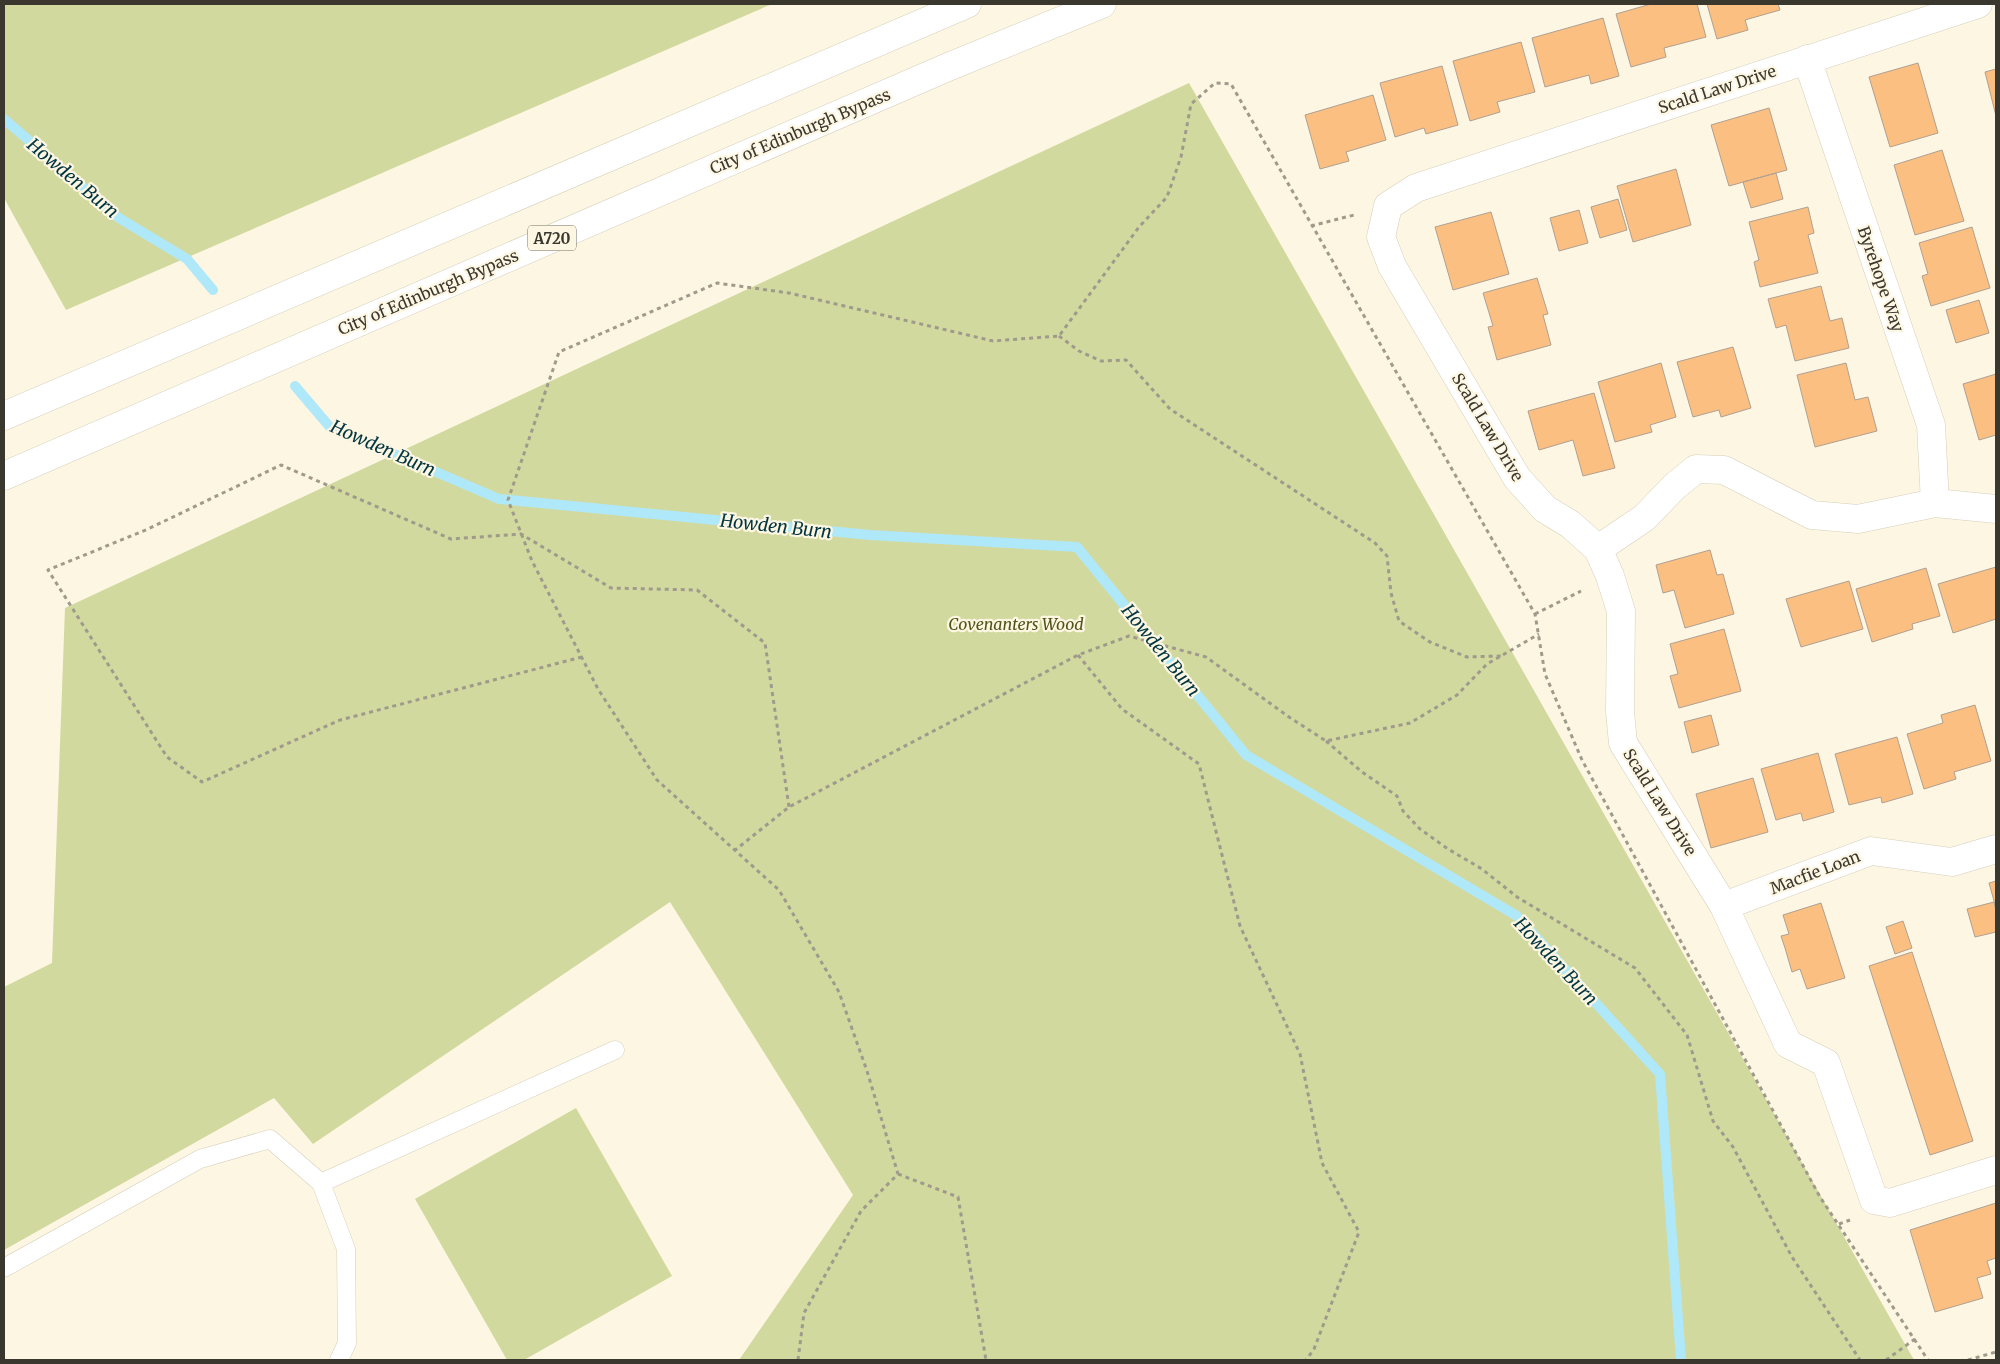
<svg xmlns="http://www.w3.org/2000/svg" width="2000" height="1364" font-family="Merriweather,serif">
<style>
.green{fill:#d2d99e}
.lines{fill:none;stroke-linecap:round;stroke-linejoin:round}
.stream{stroke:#afe8f9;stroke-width:10}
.building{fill:#fcbf82;stroke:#afa091}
.service-casing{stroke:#d5cfbb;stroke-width:19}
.minor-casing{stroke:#d5cfbb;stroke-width:29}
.trunk-casing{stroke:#d5cfbb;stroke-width:29}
.path{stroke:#9f9a8c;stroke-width:3;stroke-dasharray:4 4;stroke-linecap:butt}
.service{stroke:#fff;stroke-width:18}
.minor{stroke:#fff;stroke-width:28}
.trunk{stroke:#fff;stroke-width:28}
.labels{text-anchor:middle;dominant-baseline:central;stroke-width:4.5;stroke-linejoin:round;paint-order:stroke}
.shield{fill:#fdf6e2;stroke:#747065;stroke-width:1}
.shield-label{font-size:15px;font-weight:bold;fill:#3a372f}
.street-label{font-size:16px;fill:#3a372f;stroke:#fdf6e2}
.park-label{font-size:16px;font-style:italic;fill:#4f5418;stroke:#fdf6e2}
.water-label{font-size:18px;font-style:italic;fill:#003440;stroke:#fdf6e2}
</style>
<rect width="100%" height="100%" fill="#fdf6e2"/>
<path class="green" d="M4,4H772L66,310L4,198Z
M1189,83L1914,1360H739L853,1195L670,902L313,1144L274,1098L4,1250V987L52,963L65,608Z
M576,1108L672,1276L524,1360H507L415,1199Z"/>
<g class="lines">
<path class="stream" d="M4,119L119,218L187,259L213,290
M295,386L329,426L499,499L870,535L1077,547L1246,755L1517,916L1660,1074L1681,1360"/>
</g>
<path class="building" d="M1651,4H1697L1706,37L1664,48L1666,57L1631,67L1616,14Z
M1707,4H1778L1780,10L1745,20L1748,30L1717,39Z
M1603,18L1619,76L1591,84L1589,75L1545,87L1532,38Z
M1521,42L1535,92L1497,102L1500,112L1470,121L1453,61Z
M1918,63L1938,133L1890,147L1869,77Z
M1442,66L1458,125L1426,134L1424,128L1395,137L1380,83Z
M1996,69V116L1985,72Z
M1373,95L1386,140L1346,152L1349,161L1320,169L1305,115Z
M1769,108L1787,170L1729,186L1711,125Z
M1942,150L1964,221L1915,235L1894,165Z
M1676,169L1691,225L1633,242L1617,186Z
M1776,173L1783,199L1751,208L1743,182Z
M1618,199L1627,230L1600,238L1591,207Z
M1808,207L1814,233L1808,235L1818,273L1760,287L1754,262L1759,260L1749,222Z
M1579,210L1588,243L1559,251L1550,218Z
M1491,212L1509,274L1453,290L1435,227Z
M1972,227L1990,288L1931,306L1922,276L1928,274L1919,243Z
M1537,278L1548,314L1543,315L1551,345L1497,360L1488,327L1493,326L1483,293Z
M1821,286L1830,321L1842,318L1849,348L1795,361L1786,325L1776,328L1768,299Z
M1979,300L1989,333L1956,343L1946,310Z
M1733,347L1751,408L1721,417L1719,410L1693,417L1677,362Z
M1661,363L1676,417L1650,425L1652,432L1615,442L1598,382Z
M1846,363L1855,400L1868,397L1877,431L1815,447L1797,375Z
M1996,374V435L1979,440L1963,384Z
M1594,393L1615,468L1583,476L1573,440L1539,450L1528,411Z
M1710,550L1717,575L1723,574L1734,614L1685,628L1674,590L1663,593L1656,565Z
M1996,567V619L1953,633L1938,584Z
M1926,568L1940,616L1912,624L1913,629L1872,642L1856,589Z
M1849,581L1863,629L1801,647L1786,599Z
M1724,629L1741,691L1679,708L1670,676L1678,674L1670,644Z
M1975,705L1991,761L1954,772L1956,779L1924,789L1907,734L1943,723L1941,715Z
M1711,715L1719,745L1692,753L1684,722Z
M1897,737L1913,794L1882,803L1881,797L1849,805L1835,754Z
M1818,753L1834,812L1803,821L1801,813L1776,820L1761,769Z
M1753,778L1768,832L1711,848L1696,794Z
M1996,881V908L1989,883Z
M1994,902L1996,911V932L1975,937L1967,909Z
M1821,903L1845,978L1807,989L1800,969L1792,972L1785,948L1781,936L1789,934L1783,915Z
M1903,921L1912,948L1895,954L1886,927Z
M1912,952L1973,1141L1930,1155L1869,966Z
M1996,1203V1258L1987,1261L1991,1274L1977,1278L1983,1298L1935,1312L1910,1230Z"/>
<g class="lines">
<defs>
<path id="service" d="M321,1183L615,1050
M4,1268L200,1159L270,1139L321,1183L346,1249L347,1343L339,1360"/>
<path id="minor" d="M1978,4L1416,188L1388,206L1381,237L1392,266L1517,478L1545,509L1570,524L1598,549L1610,576L1621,611L1620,712L1623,743L1724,906L1788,1044L1826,1063L1874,1200L1890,1203L1996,1170
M1807,59L1931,425L1935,503
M1598,549L1644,518L1675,486L1696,469L1724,470L1812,515L1858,519L1935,503L1996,509
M1724,906L1871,851L1952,862L1996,849"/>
<path id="trunk" d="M4,416L967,4
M4,476L948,67L1102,4"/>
</defs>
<use href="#service" class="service-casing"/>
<use href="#minor" class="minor-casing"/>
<use href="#trunk" class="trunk-casing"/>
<path class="path" d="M1311,226L1354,215
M1059,336L1079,351L1101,361L1126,360L1170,409L1375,543L1387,556L1391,593L1399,621L1430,642L1467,657L1501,656
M1535,614L1581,591
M1078,655L1122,709L1199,764L1240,926L1300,1054L1322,1163L1359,1232L1314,1349L1306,1360
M582,657L340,720L202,782L167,757L48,570L148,529L281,465L451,539L521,534L611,588L697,590L765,643L789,807
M1326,741L1362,772L1397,796L1403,811L1420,829L1448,849L1482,869L1517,897L1635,968L1687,1035L1713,1121L1733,1147L1792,1257L1860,1360
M734,851L789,807L1078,655L1129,636L1206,657L1289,717L1326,741L1410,723L1457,695L1487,664L1539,634
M898,1174L958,1197L986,1360
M1839,1224L1850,1220
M798,1360L804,1313L861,1211L898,1174L867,1071L839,992L779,890L657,780L598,689L532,561L508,500L559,352L717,283L789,293L993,341L1059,336L1139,227L1167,197L1181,157L1191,104L1215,83L1231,84L1535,614L1545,674L1582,760L1820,1197L1928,1360
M1886,1360L1915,1339
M1968,1360L1996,1352"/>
<use href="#service" class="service"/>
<use href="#minor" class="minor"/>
<use href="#trunk" class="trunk"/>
</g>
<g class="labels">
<rect class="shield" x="528" y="225.5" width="48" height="25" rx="4"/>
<g class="shield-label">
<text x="552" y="238">A720</text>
</g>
<g class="street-label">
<text transform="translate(1717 89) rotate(-18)">Scald Law Drive</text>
<text transform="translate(800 131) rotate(-23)">City of Edinburgh Bypass</text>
<text transform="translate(1881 279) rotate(71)">Byrehope Way</text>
<text transform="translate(428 292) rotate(-23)">City of Edinburgh Bypass</text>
<text transform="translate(1488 427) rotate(59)">Scald Law Drive</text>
<text transform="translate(1660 802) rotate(58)">Scald Law Drive</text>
<text transform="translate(1815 872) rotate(-21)">Macfie Loan</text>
</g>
<g class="park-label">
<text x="1016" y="624">Covenanters Wood</text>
</g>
<g class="water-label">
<text transform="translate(73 178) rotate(40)">Howden Burn</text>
<text transform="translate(383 448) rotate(24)">Howden Burn</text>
<text transform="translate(776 526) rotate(6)">Howden Burn</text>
<text transform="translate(1161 650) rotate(51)">Howden Burn</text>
<text transform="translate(1556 961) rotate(47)">Howden Burn</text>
</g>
</g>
<rect width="2000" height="1364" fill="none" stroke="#3a372f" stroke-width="10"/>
</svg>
